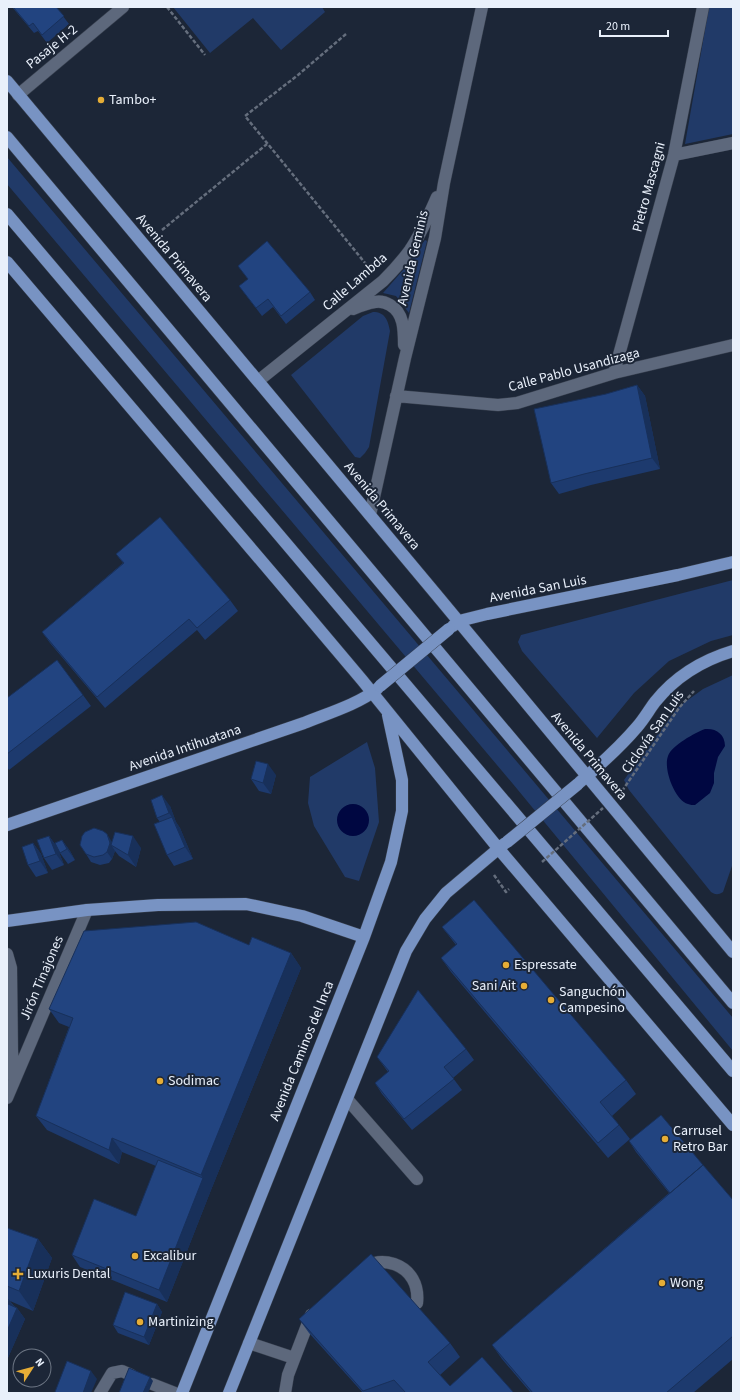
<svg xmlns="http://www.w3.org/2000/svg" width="740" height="1400" font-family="'Source Sans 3',sans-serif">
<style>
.green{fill:#213a68}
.water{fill:#000741}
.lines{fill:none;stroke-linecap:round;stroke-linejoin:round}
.minor-casing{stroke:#38404f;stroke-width:13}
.major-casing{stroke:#38404f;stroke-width:13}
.path{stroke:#656e7d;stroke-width:2.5;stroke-dasharray:4 2;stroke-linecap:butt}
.minor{stroke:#5d687c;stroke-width:12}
.major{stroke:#7893c3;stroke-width:12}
.major-bridge-casing{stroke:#38404f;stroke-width:13;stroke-linecap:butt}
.path-bridge{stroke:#656e7d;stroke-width:2.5;stroke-dasharray:4 2;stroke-linecap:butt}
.major-bridge{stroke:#7893c3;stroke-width:12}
.wall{fill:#1d3a6e}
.shaded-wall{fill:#18305a}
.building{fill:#224480;stroke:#18305a}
.poi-dot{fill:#e6ad36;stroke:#1c2637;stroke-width:1.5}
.labels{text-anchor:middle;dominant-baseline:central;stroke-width:4;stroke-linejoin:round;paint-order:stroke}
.street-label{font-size:14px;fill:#e9f0fb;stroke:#1c2637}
.poi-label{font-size:14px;fill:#e9f0fb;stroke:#1c2637;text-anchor:start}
</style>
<rect width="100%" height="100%" fill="#1c2637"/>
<path class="green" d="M173,7H322L325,12L281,50L253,18L210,53Z
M709,7H733V134L685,144Z
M7,157L733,1018V1051L513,784L7,184Z
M425,240L427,241L409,313L396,296L383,293L404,269Z
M373,312C385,312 388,320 390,331L369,447L365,453L360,458L355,457L291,375L363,316Z
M733,580V635L711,641L669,661L634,693L597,738L522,651L518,642L521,635Z
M733,675V863L723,892C718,895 716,895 711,892L629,790L624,780L677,708L703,689Z
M367,742L375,768L379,822L359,881L345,877L314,826L308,803L310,777Z"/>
<path class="water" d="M705,729C716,728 725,734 725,746L718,757L714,773V783L710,793L695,805C693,805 690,805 688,804C675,800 663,769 668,756C672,745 695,733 705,729Z
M337 820a16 16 0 1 1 32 0a16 16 0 1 1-32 0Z"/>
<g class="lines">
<defs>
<path id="minor" d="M18,95L123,7
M674,155L733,143
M353,309C360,306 368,303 375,302C380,301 385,302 390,305C404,313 404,330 404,345
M614,373L674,155L703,7
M258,381L383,281C393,271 402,261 410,250C421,234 429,215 437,197
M396,396L498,405L517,403L614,373L733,345
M370,515L405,358L435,238L444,183L482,7
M7,954L11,968L12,1051L14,1079
M7,1098L87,910
M347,1099L417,1179
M365,1270C368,1268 372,1265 375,1263C381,1261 388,1262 394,1264C411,1270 419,1285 417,1303
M249,1343L294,1358
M152,1384L175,1393
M100,1393L112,1373L122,1371L131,1375
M285,1393L288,1375L311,1315"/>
<path id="major" d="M7,81L435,593L733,952
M7,137L733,1003
M7,214L733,1071
M7,262L281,584L362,680L498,848L733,1125
M453,626L459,621L487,614L678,575L733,562
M580,782C600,765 620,747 637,727C644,719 649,710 655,702C675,677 703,660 733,651
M7,825L304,723C326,714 359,704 377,689
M7,921L87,910L158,905L246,904L302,916L364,937
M182,1393L364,937L391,862L402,811V780L388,715
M229,1393L406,951L425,919L446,893L504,844"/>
</defs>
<use href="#minor" class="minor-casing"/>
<use href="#major" class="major-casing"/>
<path class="path" d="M167,7L205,55
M346,34L298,75L245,116L370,269
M162,230L267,144
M622,791L679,708L694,691
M494,875L506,892L509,889"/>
<use href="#minor" class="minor"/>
<use href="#major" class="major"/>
<defs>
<path id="major-bridge" d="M380,686L449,629
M507,842L578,784"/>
</defs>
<use href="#major-bridge" class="major-bridge-casing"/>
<path class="path-bridge" d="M542,862L603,808"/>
<use href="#major-bridge" class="major-bridge"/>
</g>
<path class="wall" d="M12,7H56L69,24L47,43L38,31L34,33Z
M238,266L310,292L315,300L286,324L273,307L262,316L239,286L248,279Z
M637,385L645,396L660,469L591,485L559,494L551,483L606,394Z
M116,554L230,600L238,611L205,640L197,630L105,708L50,643L42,632L123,563Z
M83,695L91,706L9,770L7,767V698Z
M276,775L271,794L259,791L251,779Z
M170,806L176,822L180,828L193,859L174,866L167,855L160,822L157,818Z
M49,836L57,847L64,865L52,870L44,858Z
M62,840L70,851L75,860L68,864L60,853Z
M112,842L141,848L136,867L119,856L115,851L112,859L109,863L100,865L91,862L86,854Z
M33,843L41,854L48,873L36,877L28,865Z
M442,927L626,1080L636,1094L612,1116L619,1125L630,1139L608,1158L451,972L441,958L456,945Z
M249,945L291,953L301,968L211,1190L167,1302L80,1267L72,1255L136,1216L156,1166L122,1152L119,1164L47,1130L36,1116L69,1027L59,1023L49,1009Z
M466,1049L474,1060L453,1078L462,1090L412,1130L382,1094L375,1083L388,1072L377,1057Z
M629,1141L703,1165L733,1200V1359L693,1393H531L502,1359L492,1345L669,1193L636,1152Z
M7,1228L38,1239L52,1258L33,1311L10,1301L14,1306L17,1308L25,1319L7,1360Z
M157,1304L162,1312L149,1345L118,1333L113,1325Z
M299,1319L450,1343L460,1357L440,1375L450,1386L514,1393H363L309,1333Z"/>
<path class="shaded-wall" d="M637,385L645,396L660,469L652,458Z
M268,764L276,775L271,794L263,783Z
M162,795L170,806L176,822L180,828L193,859L185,847L174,820L169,813Z
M107,834L112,842L111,845L110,843Z
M49,836L57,847L64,865L56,854Z
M133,836L141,848L136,867L128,855Z
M62,840L70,851L75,860L67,849Z
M33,843L41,854L48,873L40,861Z
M110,843L115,851L112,859L107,852Z
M291,953L301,968L211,1190L201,1175Z
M112,1138L122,1152L119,1164L109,1150Z
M203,1178L211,1190L167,1302L159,1290Z
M38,1239L52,1258L33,1311L19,1291Z
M9,1300L16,1310L17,1308L25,1319L7,1360V1331L8,1304Z
M157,1304L162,1312L149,1345L144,1337Z
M91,1371L97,1379L91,1393H83Z
M150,1377L153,1381L148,1393H143Z"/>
<path class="building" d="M13,7H56L64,16L42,35L33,23L29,26Z
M267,241L310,292L281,316L268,299L256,308L239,286L248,279L238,266Z
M637,385L652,458L584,474L551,483L534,409L606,394Z
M160,517L230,600L197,628L189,619L97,697L42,632L124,563L116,554Z
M57,660L83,695L7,754V698Z
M256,761L268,764L263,783L251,779Z
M162,795L169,813L157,818L151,800Z
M172,817L185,847L167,855L154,824Z
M94,828L103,831L107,834L110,843L107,852L103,855L94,857L86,854L80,845L82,836L85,832Z
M115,832L133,836L128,855L111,845Z
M49,836L56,854L44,858L37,840Z
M62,840L67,849L60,853L55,843Z
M33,843L40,861L28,865L22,847Z
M474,900L626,1080L600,1102L619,1125L598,1143L441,958L457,944L442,927Z
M196,922L249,945L252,937L291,953L201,1175L112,1138L109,1150L36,1116L73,1018L49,1009L84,931Z
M418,990L466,1049L444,1067L454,1079L404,1119L375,1083L389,1071L377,1057Z
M661,1115L703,1165L670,1193L629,1141Z
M158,1160L203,1178L159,1290L72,1255L94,1199L136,1216Z
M703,1165L733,1200V1336L666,1393H533L492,1345Z
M7,1228L38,1239L19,1291L7,1286Z
M371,1254L450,1343L428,1362L450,1386L482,1357L514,1393H406L394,1380L363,1391L299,1319Z
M125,1292L157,1304L144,1337L113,1325Z
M7,1299L9,1300L8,1304L17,1308L7,1331Z
M67,1361L91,1371L83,1393H57L55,1392Z
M129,1368L150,1377L143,1393H119Z"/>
<g class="poi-dot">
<circle cx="101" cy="100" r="4"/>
<circle cx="506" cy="965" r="4"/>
<circle cx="524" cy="986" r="4"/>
<circle cx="551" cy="1000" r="4"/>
<circle cx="160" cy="1081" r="4"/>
<circle cx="665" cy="1139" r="4"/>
<circle cx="135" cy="1256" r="4"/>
<path d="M16 1268h4v4h4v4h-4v4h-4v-4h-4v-4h4z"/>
<circle cx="662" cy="1283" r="4"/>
<circle cx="140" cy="1322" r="4"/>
</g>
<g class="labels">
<g class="street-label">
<text transform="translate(52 47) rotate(-39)">Pasaje H-2</text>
<text transform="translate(649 187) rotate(-75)">Pietro Mascagni</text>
<text transform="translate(174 258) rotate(50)">Avenida Primavera</text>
<text transform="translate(413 258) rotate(-77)">Avenida Geminis</text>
<text transform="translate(355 282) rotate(-41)">Calle Lambda</text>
<text transform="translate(574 370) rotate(-15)">Calle Pablo Usandizaga</text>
<text transform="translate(382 506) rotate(50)">Avenida Primavera</text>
<text transform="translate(538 589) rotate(-11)">Avenida San Luis</text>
<text transform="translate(653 732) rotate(-55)">Ciclovía San Luis</text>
<text transform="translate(185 748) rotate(-19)">Avenida Intihuatana</text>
<text transform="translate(589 756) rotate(50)">Avenida Primavera</text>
<text transform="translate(42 978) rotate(-67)">Jirón Tinajones</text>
<text transform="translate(302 1051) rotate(-68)">Avenida Caminos del Inca</text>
</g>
<g class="poi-label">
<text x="109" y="100">Tambo+</text>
<text x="514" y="965">Espressate</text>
<text x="516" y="986" text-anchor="end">Sani Ait</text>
<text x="559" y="992">Sanguchón<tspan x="559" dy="16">Campesino</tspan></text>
<text x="168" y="1081">Sodimac</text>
<text x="673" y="1131">Carrusel<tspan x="673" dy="16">Retro Bar</tspan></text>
<text x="143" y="1256">Excalibur</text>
<text x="27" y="1274">Luxuris Dental</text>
<text x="670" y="1283">Wong</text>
<text x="148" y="1322">Martinizing</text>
</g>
</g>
<rect width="740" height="1400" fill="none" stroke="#e9f0fb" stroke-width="16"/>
<g transform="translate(32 1368) rotate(54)"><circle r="19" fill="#1c2637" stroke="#6e7785"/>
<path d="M0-3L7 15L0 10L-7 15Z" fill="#e6ad36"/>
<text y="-6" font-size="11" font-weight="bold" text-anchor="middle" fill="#e9f0fb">N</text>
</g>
<path d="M600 30v6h68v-6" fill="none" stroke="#e9f0fb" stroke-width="2"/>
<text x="606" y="30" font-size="12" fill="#e9f0fb" stroke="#1c2637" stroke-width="3" paint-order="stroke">20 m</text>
</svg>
